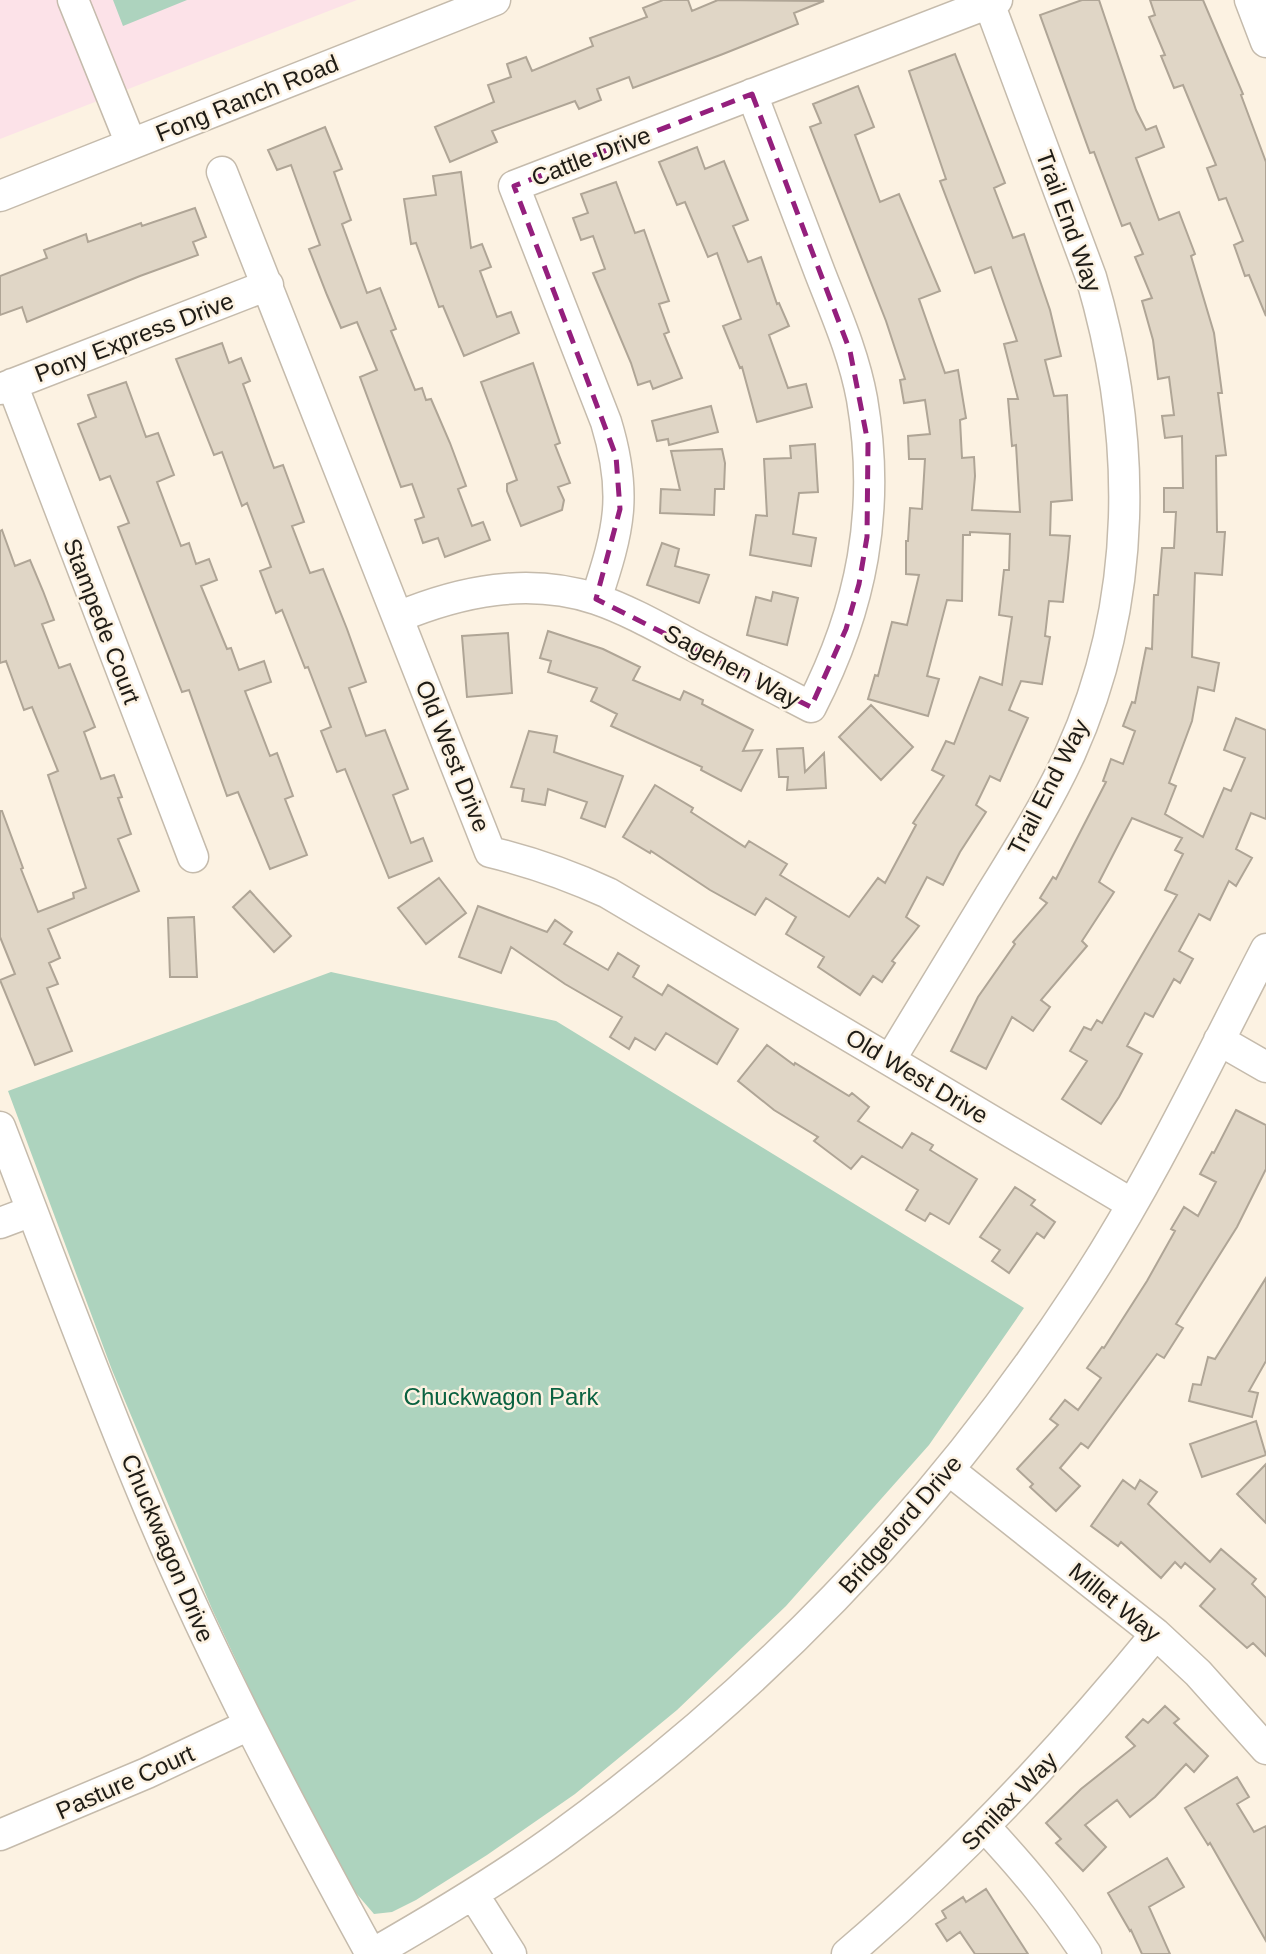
<svg xmlns="http://www.w3.org/2000/svg" width="1266" height="1954" font-family="Helvetica,sans-serif">
<style>
.education{fill:#fce2e8}
.green{fill:#add3be}
.building{fill:#e0d6c6;stroke:#afa596;stroke-width:2}
.lines{fill:none;stroke-linecap:round;stroke-linejoin:round}
.minor-casing{stroke:#c5bbac;stroke-width:33}
.minor{stroke:#fff;stroke-width:30}
.marked{fill:none;stroke:#941f7d;stroke-width:5;stroke-dasharray:14 9;stroke-linejoin:round}
.labels{text-anchor:middle;dominant-baseline:central;stroke-width:5;stroke-linejoin:round;paint-order:stroke}
.street-label{font-size:24px;fill:#1f1c16;stroke:#fcf2e2}
.park-label{font-size:24px;fill:#0a6241;stroke:#fcf2e2}
</style>
<rect width="100%" height="100%" fill="#fcf2e2"/>
<path class="education" d="M0,0H357L0,139Z"/>
<path class="green" d="M113,0H187L123,26Z
M331,972L556,1021L1024,1308L929,1445L786,1606L677,1710L575,1794L487,1855L416,1900L392,1912L374,1914L350,1886L266,1724L212,1609L112,1370L8,1091Z"/>
<path class="building" d="M663,0H688L692,11L718,0L824,1L794,13L798,24L723,54L633,88L629,77L597,89L601,100L579,109L575,101L492,131L497,142L450,162L435,127L494,102L488,85L511,77L507,64L526,57L532,71L593,46L590,38L647,17L643,8Z
M1082,0H1099L1136,110L1146,130L1156,126L1164,147L1136,158L1159,220L1179,212L1195,254L1191,256L1214,333L1222,393H1218L1226,455L1216,456L1217,532H1225L1222,575L1195,573L1192,657L1219,663L1214,691L1198,687L1192,721L1169,783L1176,786L1165,814L1203,837L1224,788L1231,791L1245,758L1224,750L1236,718L1266,730V819L1251,813L1236,849L1252,858L1236,886L1229,881L1210,920L1199,914L1179,951L1193,959L1180,983L1174,979L1153,1017L1145,1013L1127,1046L1142,1054L1119,1097L1101,1124L1062,1099L1087,1061L1070,1051L1084,1027L1091,1030L1097,1020L1102,1023L1177,895L1165,890L1183,854L1175,850L1182,838L1132,818L1099,882L1114,892L1082,941L1087,946L1041,1000L1050,1007L1033,1031L1012,1017L986,1069L951,1051L978,997L1015,944L1013,942L1047,903L1040,898L1053,877L1056,879L1106,782L1103,781L1111,759L1123,764L1135,731L1123,726L1132,702L1135,703L1146,648L1152,649L1154,595H1158L1162,548H1174L1176,512H1164V488H1183L1182,436L1165,438L1162,416L1174,415L1169,377L1158,379L1153,340L1142,301L1152,298L1135,257L1143,254L1130,223L1122,226L1094,152L1090,153L1040,15Z
M1150,0H1203L1243,94L1241,95L1266,162V316L1249,275L1245,276L1234,245L1243,241L1226,198L1219,200L1207,168L1216,165L1183,85L1174,88L1161,56L1165,55L1149,17L1155,15Z
M955,54L1005,183L994,188L1013,238L1024,234L1050,310L1061,356L1045,360L1054,396L1067,395L1072,500L1051,502L1050,535L1070,536L1068,558L1063,602L1049,601L1045,636L1050,637L1042,684L1021,681L1009,710L1028,718L1000,781L990,776L976,805L986,812L960,852L943,885L927,877L906,917L919,926L892,961L895,963L882,982L873,976L860,995L818,967L824,957L786,934L796,917L766,898L755,915L710,890L651,851L650,853L623,837L655,785L693,808L691,812L745,847L749,841L787,864L780,875L849,917L878,878L885,883L916,825L913,823L944,776L932,770L946,741L954,744L980,677L1002,685L1012,617L999,615L1004,570H1009L1010,534L970,532V535H963L962,601L947,600L927,676L939,679L928,716L868,699L875,675L878,676L892,622L907,625L919,575L906,574V541H908L910,508L922,509L925,459H909L908,436L930,434L925,400L904,403L900,380L905,379L886,321L810,127L821,123L813,104L858,86L874,127L855,135L880,202L899,194L940,291L919,299L945,373L958,370L966,418L960,420L962,458L974,457L975,476L972,510L1020,512L1016,445L1012,446L1008,399H1018L1004,344L1017,341L991,267L975,273L940,181L946,179L909,71Z
M325,127L342,169L334,172L351,220L342,224L367,293L380,288L396,329L391,331L415,390L422,388L426,400L431,399L450,443L466,486L458,489L472,526L483,522L490,540L445,557L438,538L423,543L415,520L424,517L412,484L401,487L360,377L377,370L357,322L341,328L327,295L309,249L320,245L291,165L277,170L268,150Z
M697,147L705,169L724,161L748,220L733,226L748,262L761,257L777,304L779,303L789,326L769,335L788,388L806,384L812,407L757,422L742,367L740,368L723,326L741,319L717,253L708,257L685,202L677,205L659,162Z
M461,172L471,248L482,244L491,267L480,271L497,317L511,312L519,333L464,356L443,306L439,307L416,243L411,244L404,199L436,195L433,176Z
M616,182L635,233L644,230L669,301L659,304L669,332L664,334L682,378L653,389L650,381L638,385L631,363L593,273L605,269L593,236L581,240L573,218L588,213L581,194Z
M195,208L206,237L193,242L198,255L140,276L27,322L22,307L0,315V276L47,258L44,250L86,234L88,242L141,223L142,226Z
M222,343L229,363L241,358L250,381L243,384L274,468L283,465L296,500L304,522L292,526L310,573L323,569L347,629L366,682L349,688L366,736L385,730L408,789L393,795L411,843L423,838L432,861L389,878L345,769L337,772L321,731L331,727L308,667L305,668L282,610L276,613L260,571L271,567L247,503L242,506L222,452L214,455L176,359Z
M533,363L560,443L555,445L570,483L558,487L564,500L562,510L521,526L507,491V484L517,480L481,382Z
M126,382L146,437L158,433L174,475L157,482L181,546L189,543L196,564L209,559L217,580L201,586L227,649L231,648L239,670L264,661L271,682L245,691L270,756L277,753L293,796L285,799L307,855L270,869L238,792L227,796L189,690L182,692L118,527L129,523L110,476L100,480L78,424L96,417L88,395Z
M711,406L718,432L669,445L668,439L657,441L652,421Z
M815,444L818,492L799,493L793,534L816,538L811,566L750,555L756,515L767,516L764,459L791,458L790,446Z
M722,449L725,463L724,489H715L714,515L660,513L661,489L680,490L671,451Z
M2,530L15,566L30,560L43,591L54,620L42,624L59,668L70,664L95,727L84,732L101,779L114,775L122,797L118,798L131,834L118,839L139,891L48,929L60,958L49,963L58,984L47,988L72,1051L35,1065L0,980L15,974L0,937V811H2L23,868L21,869L38,912L74,898L73,893L86,888L48,775L58,771L32,707L24,710L6,661L0,663V531Z
M662,543L679,549L675,566L709,575L699,603L647,585Z
M773,592L798,598L787,645L747,635L756,597L771,601Z
M548,631L603,649L640,667L633,680L680,700L684,691L703,700L702,704L753,730L743,751L762,750L741,791L701,770L702,767L611,726L617,714L591,701L597,688L548,672L551,661L540,658Z
M508,633L512,693L467,697L462,636Z
M871,705L913,747L881,780L839,737Z
M529,731L557,736L554,752L623,776L605,827L581,818L587,802L548,789L545,805L522,801L524,789L511,787Z
M803,748L805,772L824,753L826,788L787,790L788,777H779L777,749Z
M439,878L466,913L426,944L398,908Z
M250,891L291,936L274,952L233,907Z
M478,906L547,932L555,920L572,932L564,944L608,970L618,953L639,966L633,977L662,995L668,985L738,1029L717,1064L666,1033L655,1050L635,1038L629,1049L610,1037L622,1017L565,984L511,947L501,973L459,957Z
M194,917L197,977H170L168,918Z
M767,1045L794,1065L795,1063L849,1096L852,1093L869,1107L858,1121L902,1148L912,1133L933,1145L930,1150L977,1179L949,1224L930,1213L925,1221L906,1210L918,1190L862,1156L851,1169L814,1141L818,1137L774,1110L738,1081Z
M1236,1110L1266,1125V1169L1237,1227L1176,1324L1183,1328L1164,1358L1157,1354L1088,1448L1081,1443L1060,1468L1080,1486L1056,1511L1030,1487L1033,1484L1017,1469L1058,1425L1050,1419L1065,1400L1078,1410L1101,1378L1087,1368L1102,1347L1104,1348L1147,1281L1175,1231L1171,1229L1184,1207L1198,1216L1216,1182L1200,1174L1212,1152L1214,1153Z
M1015,1187L1035,1200L1031,1205L1055,1222L1044,1238L1037,1233L1009,1273L992,1261L1000,1250L980,1237Z
M1266,1278V1361L1249,1391L1258,1393L1252,1417L1189,1401L1193,1384L1201,1385L1208,1357L1215,1359Z
M1256,1421L1266,1455L1202,1477L1190,1444Z
M1266,1464V1523L1237,1494Z
M1123,1480L1135,1489L1140,1480L1157,1492L1148,1504L1210,1562L1221,1549L1256,1579L1252,1584L1266,1598V1656L1253,1643L1247,1648L1200,1606L1215,1589L1185,1563L1181,1568L1175,1562L1161,1578L1121,1542L1118,1546L1091,1526Z
M1165,1706L1179,1719L1174,1723L1208,1756L1194,1772L1186,1764L1155,1797L1130,1817L1117,1800L1085,1825L1106,1847L1083,1871L1056,1843L1061,1839L1046,1823L1081,1789L1135,1746L1126,1737L1143,1719L1148,1723Z
M1237,1777L1249,1797L1237,1804L1254,1832L1266,1826V1941L1210,1843L1208,1845L1185,1808Z
M1167,1858L1184,1887L1149,1907L1170,1954H1142L1131,1930L1130,1931L1108,1893Z
M986,1889L1028,1954H975L960,1932L947,1941L936,1924L946,1918L942,1911L963,1897L966,1902Z"/>
<g class="lines">
<defs>
<path id="minor" d="M73,0L131,144
M1250,0L1266,42
M222,172L490,852C532,862 569,875 608,893L1132,1204
M0,196L495,0
M12,384L193,857
M0,389L268,285
M596,599C619,530 628,494 606,422L514,186L997,0
M398,617C461,591 528,577 596,599C628,610 658,627 688,643C729,664 770,686 811,707C862,608 881,510 862,399C854,355 836,314 820,273C797,213 775,154 752,94
M1219,1040L1266,1067
M890,1060C923,1006 956,951 989,897C1018,850 1047,804 1070,754C1139,601 1138,436 1091,277L989,3
M0,1127C49,1254 96,1382 149,1508C213,1661 291,1808 371,1954
M0,1223L32,1211
M949,1470L1156,1634L1198,1673L1266,1749
M985,1827C1025,1870 1054,1905 1086,1954
M0,1835L147,1773L249,1725
M473,1894L511,1954
M372,1954C435,1918 499,1880 558,1837C764,1688 939,1505 1078,1293C1150,1184 1206,1065 1266,949
M847,1954C961,1857 1062,1749 1156,1634"/>
</defs>
<use href="#minor" class="minor-casing"/>
<use href="#minor" class="minor"/>
</g>
<path class="marked" d="M752,94L850,351L868,443L867,537L859,584L846,629L811,707L596,599L620,509L616,456L514,186Z"/>
<g class="labels">
<g class="street-label">
<text transform="translate(247 98) rotate(-22)">Fong Ranch Road</text>
<text transform="translate(591 156) rotate(-21)">Cattle Drive</text>
<text transform="translate(1069 221) rotate(70)">Trail End Way</text>
<text transform="translate(134 337) rotate(-21)">Pony Express Drive</text>
<text transform="translate(102 621) rotate(69)">Stampede Court</text>
<text transform="translate(732 666) rotate(28)">Sagehen Way</text>
<text transform="translate(453 756) rotate(68)">Old West Drive</text>
<text transform="translate(1048 787) rotate(-63)">Trail End Way</text>
<text transform="translate(917 1076) rotate(31)">Old West Drive</text>
<text transform="translate(900 1524) rotate(-49)">Bridgeford Drive</text>
<text transform="translate(168 1548) rotate(67)">Chuckwagon Drive</text>
<text transform="translate(1115 1602) rotate(39)">Millet Way</text>
<text transform="translate(125 1782) rotate(-24)">Pasture Court</text>
<text transform="translate(1009 1801) rotate(-46)">Smilax Way</text>
</g>
<g class="park-label">
<text x="501" y="1396">Chuckwagon Park</text>
</g>
</g>
</svg>
